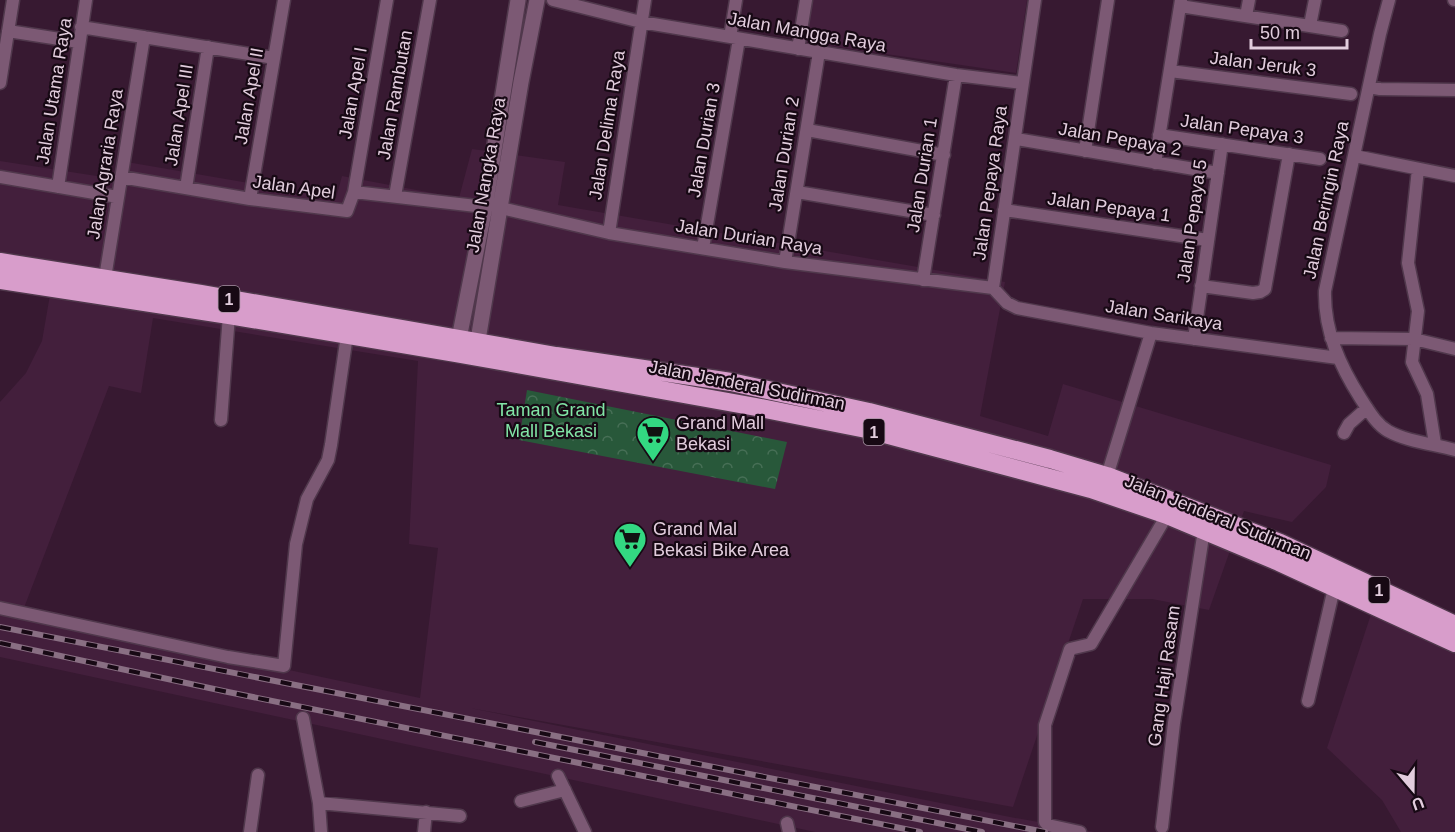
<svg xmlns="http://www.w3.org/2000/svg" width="1455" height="832" font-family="Helvetica,sans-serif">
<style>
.built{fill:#431f3c;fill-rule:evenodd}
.park{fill:url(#park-crowns)}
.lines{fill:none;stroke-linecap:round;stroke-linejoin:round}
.street-casing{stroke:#50384c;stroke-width:15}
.secondary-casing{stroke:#50384c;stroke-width:18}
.highway-casing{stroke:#50384c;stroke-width:21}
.street{stroke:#7c5974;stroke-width:12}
.secondary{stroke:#7c5974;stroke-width:15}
.highway{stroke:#d89dcb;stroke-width:18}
.rail-casing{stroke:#896f83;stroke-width:6}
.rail{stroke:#170914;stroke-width:4;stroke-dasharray:11;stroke-linecap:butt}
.labels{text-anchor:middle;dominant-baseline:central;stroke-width:4.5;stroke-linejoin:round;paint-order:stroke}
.shield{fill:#170914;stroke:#a592a1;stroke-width:1.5}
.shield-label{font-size:16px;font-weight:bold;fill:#e2cddd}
.street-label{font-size:18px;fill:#e2cddd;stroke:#170914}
.park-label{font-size:18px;fill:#82e5a6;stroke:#170914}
.poi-label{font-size:18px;fill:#e2cddd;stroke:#170914;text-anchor:start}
</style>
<defs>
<pattern id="park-crowns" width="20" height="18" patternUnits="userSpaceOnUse" patternTransform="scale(1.5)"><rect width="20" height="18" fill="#28583a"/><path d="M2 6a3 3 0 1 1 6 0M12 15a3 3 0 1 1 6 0" fill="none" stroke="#476f56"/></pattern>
</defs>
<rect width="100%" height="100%" fill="#371931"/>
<path class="built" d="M812,0H1027L1016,73L804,42Z
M472,149L565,162L558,205L1005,282L980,416L1048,436L1063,384L1331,465L1326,487L1292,522L1244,511L1209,610L1152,599H1083L1013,807L470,708L1010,817L1095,832H815L0,657V402L26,373L42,341L51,289L0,280V161L116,179L121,161L336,198L342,176L459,198ZM153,318L418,361L409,544L438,548L420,698L22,613L109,386L141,393Z
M1376,599L1455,638V832H1401L1382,800L1327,748Z"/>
<path class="park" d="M527,390L787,442L775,489L519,440Z"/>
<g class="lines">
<defs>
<path id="street" d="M553,0L641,22L956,75L1022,83
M1389,0L1380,34L1325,291C1324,331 1340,366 1361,399C1369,411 1376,424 1388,431C1408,442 1434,444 1455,450
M1454,0H1455
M1180,6L1342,31
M1246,16L1249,0
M1310,25L1315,0
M81,27L274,58
M8,31L79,42
M730,37L736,0
M798,49L806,0
M1170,71L1351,94
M0,83L13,0
M1369,87L1380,89L1455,90
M807,130L944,155
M1159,135L1320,159
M1016,139L1218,173
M1085,151L1108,0
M1355,156L1455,176
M1155,163L1181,0
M1418,169L1408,263L1418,311L1412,362L1427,394L1435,444
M0,177L118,197
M121,177L250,199L347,211L354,192L387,0
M58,187L86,0
M186,188L208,47
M354,192L485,207
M797,192L934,215
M395,196L430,0
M250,199L284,0
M501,208L609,233L785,262L993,288
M1004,210L1208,240
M609,233L645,0
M703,248L739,39
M785,262L819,52
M923,280L956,75
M104,284L144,37
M1201,286L1253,293L1260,292L1265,289L1289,154
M993,288L1007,303L1017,308L1151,333L1338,358
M993,288L1035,0
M1331,338L1414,339L1455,349
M1194,339L1222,144
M221,420L229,315
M1344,433L1349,424L1367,408
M1107,476L1151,333
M0,608L228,657L284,666L296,544L307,499L328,460L331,445L347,335
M1308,701L1334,588
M303,718L319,803L321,832
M558,776L585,832
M521,801L565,790
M319,803L460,816
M787,823L789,832
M1162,827L1174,723L1204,530
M250,832L258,775
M424,832L426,812
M1080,832L1048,825L1045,822V725L1070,649L1091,644L1167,515"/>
<path id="secondary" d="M457,349L485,207L518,0
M476,352L521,82L537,0"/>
<path id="highway" d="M0,262L201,294L556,356L731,382L869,412L1050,459L1107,476L1280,543L1455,625
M0,280L229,315L456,353L756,407L866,429L1091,489L1167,515L1279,562L1455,643"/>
</defs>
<use href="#street" class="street-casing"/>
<use href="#secondary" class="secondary-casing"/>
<use href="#highway" class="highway-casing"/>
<use href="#street" class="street"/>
<use href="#secondary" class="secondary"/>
<use href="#highway" class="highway"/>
<defs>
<path id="rail" d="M0,627L1045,832
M0,643L228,692L920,832
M535,742L982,832"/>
</defs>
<use href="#rail" class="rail-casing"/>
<use href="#rail" class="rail"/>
</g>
<defs>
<symbol id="supermarket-pin" viewBox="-11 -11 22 30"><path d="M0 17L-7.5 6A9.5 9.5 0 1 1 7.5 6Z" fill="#33d882" stroke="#170914"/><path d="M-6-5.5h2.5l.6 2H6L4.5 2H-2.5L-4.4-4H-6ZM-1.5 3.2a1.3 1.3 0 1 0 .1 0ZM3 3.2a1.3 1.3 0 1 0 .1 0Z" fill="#111"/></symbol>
</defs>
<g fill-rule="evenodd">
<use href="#supermarket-pin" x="634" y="414" width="38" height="52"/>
<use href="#supermarket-pin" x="611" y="520" width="38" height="52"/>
</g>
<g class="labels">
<g class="shield">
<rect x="218.5" y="286" width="21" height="26" rx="4.5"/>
<rect x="863.5" y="419" width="21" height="26" rx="4.5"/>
<rect x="1368.5" y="577" width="21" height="26" rx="4.5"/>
</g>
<g class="shield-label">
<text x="229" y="299">1</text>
<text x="874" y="432">1</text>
<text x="1379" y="590">1</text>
</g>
<g class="street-label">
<text transform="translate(807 32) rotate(10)">Jalan Mangga Raya</text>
<text transform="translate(1263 64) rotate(7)">Jalan Jeruk 3</text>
<text transform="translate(54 91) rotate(-81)">Jalan Utama Raya</text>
<text transform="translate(353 93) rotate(-80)">Jalan Apel I</text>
<text transform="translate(395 95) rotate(-80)">Jalan Rambutan</text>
<text transform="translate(249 96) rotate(-80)">Jalan Apel II</text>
<text transform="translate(179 115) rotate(-81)">Jalan Apel III</text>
<text transform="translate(607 125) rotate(-81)">Jalan Delima Raya</text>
<text transform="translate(1242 129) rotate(8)">Jalan Pepaya 3</text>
<text transform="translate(1120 139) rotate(10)">Jalan Pepaya 2</text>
<text transform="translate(704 140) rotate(-80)">Jalan Durian 3</text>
<text transform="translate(784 154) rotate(-81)">Jalan Durian 2</text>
<text transform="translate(105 164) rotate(-81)">Jalan Agraria Raya</text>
<text transform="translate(486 175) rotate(-80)">Jalan Nangka Raya</text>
<text transform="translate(922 175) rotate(-81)">Jalan Durian 1</text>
<text transform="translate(990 183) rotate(-82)">Jalan Pepaya Raya</text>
<text transform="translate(294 187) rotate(8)">Jalan Apel</text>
<text transform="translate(1326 200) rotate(-78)">Jalan Beringin Raya</text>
<text transform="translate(1109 207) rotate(8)">Jalan Pepaya 1</text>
<text transform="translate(1192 221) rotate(-82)">Jalan Pepaya 5</text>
<text transform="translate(749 237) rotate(9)">Jalan Durian Raya</text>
<text transform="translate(1164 315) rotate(9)">Jalan Sarikaya</text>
<text transform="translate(747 385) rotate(11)">Jalan Jenderal Sudirman</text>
<text transform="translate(1218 517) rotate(22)">Jalan Jenderal Sudirman</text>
<text transform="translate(1164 676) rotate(-82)">Gang Haji Rasam</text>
</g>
<g class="park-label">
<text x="551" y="410">Taman Grand<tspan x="551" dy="21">Mall Bekasi</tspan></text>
</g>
<g class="poi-label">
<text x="676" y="423">Grand Mall<tspan x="676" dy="21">Bekasi</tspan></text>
<text x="653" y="529">Grand Mal<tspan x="653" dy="21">Bekasi Bike Area</tspan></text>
</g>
</g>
<g transform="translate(1413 790) rotate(160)" stroke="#170914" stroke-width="4.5" paint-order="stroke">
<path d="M0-4.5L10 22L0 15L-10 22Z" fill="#e2cddd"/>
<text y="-9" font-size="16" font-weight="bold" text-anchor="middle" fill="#e2cddd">U</text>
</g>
<path d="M1251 39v9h96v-9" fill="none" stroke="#e2cddd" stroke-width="3"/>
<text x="1260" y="39" font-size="18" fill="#e2cddd" stroke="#170914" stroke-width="4.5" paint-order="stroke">50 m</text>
</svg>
